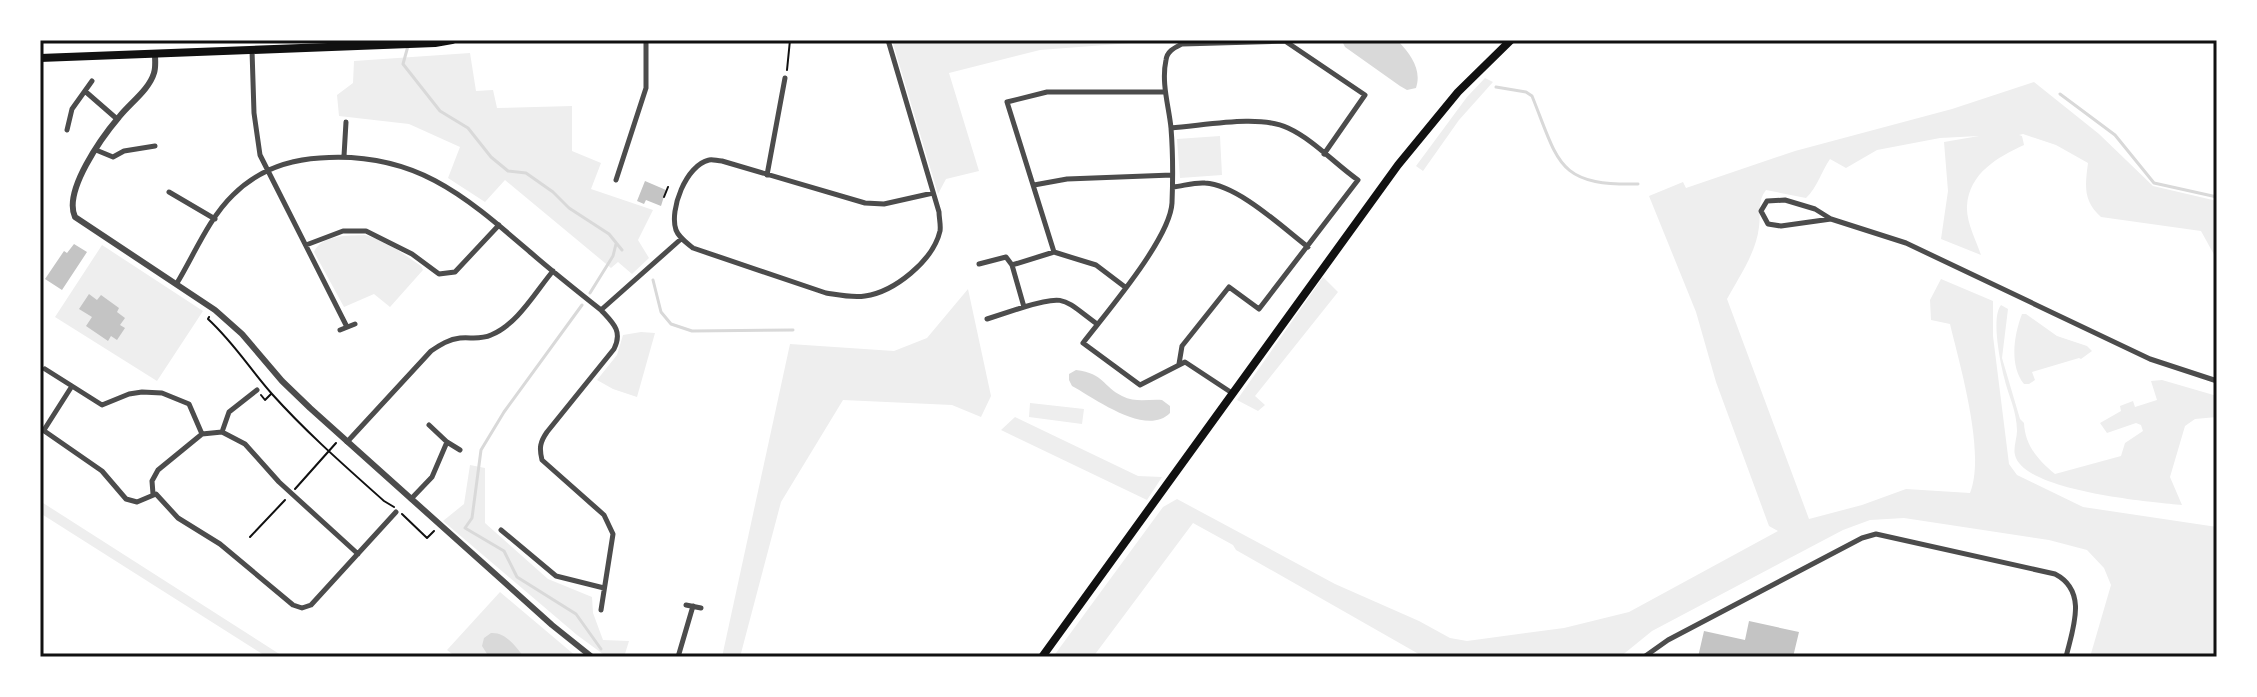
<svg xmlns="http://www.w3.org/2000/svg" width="2257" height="697" font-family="Karla,sans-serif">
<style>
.green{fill:#eee}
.water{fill:#d9d9d9}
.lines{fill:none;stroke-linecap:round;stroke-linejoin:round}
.stream{stroke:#d9d9d9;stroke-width:3}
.building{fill:#c4c4c4}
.path{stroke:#111;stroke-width:2}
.minor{stroke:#4c4c4c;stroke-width:5}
.tertiary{stroke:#4c4c4c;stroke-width:6}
.primary{stroke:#111;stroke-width:8}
.neatline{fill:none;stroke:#111;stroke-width:3}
</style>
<rect width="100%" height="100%" fill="#fff"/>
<path class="green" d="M892,40H1170L1040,50L949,73L979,171L946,179L938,194Z
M470,53L476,91L493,90L497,108L572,106V151L601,163L591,189L653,210L638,240L649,258L632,274L618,262L611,268L505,180L485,202L448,178L460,147L409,124L339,116L337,95L353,83L354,61Z
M1485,78L1493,82L1459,120L1423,171L1416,166L1467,97Z
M2034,82L2099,134L2153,186L2217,201V260L2201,231L2101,217C2083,201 2085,186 2088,163L2056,145L2023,134L2019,135L2022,136L2024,145C1998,157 1969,173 1967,206C1966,222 1976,240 1981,255L1941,239L1948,191L1944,142L1979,136L1940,138L1877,150L1846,168L1830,159C1821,172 1817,188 1806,198L1766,190C1757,201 1761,214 1759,227C1756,253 1739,277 1727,299L1809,519L1862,505L1906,489L1970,493C1986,453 1960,366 1950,324L1931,320L1930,300L1941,279L1993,301V336L2009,464L2017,475L2083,507L2217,527V657H2090L2111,585L2104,568L2087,550L2049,540L1904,518L1870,520L1843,530L1652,631L1620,657H1424L1236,550L1233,545L1193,523L1093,657H1053L1163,507L1177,499L1335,584L1419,621L1450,638L1467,641L1564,628L1629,612L1778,531L1769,526L1716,382L1696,312L1649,196L1683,182L1686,188L1795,151L1952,109Z
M1220,136L1222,175L1180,178L1177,139Z
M365,235L386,242L421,266L423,270L390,307L374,294L344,307L314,252C322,234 348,236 365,235Z
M102,245L203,311L157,381L55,317Z
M1323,277L1338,292L1255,396L1265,405L1258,411L1237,400Z
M968,289L991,396L981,417L952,405L843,400L781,502L740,657H722L790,344L894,351L927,338Z
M2001,305L2008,309L2002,358L2020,419L2024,423C2025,446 2039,461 2055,474L2121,456L2125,443L2143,431L2141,425L2136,423L2107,433L2100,423L2121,411L2120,406L2133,401L2135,407L2157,400L2151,381L2162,380L2217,396V417L2195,419L2185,426L2170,477L2182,505C2150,502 2023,491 2015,455C2013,448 2017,438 2017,431C2017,411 2008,395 2004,377C2000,361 1991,317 2001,305Z
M2022,314H2026L2057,336L2087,346L2092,351L2081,359L2079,358L2032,372L2035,380L2029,384H2024C2009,365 2014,335 2022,314Z
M641,332L655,333L637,397L613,389L597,380L617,355L623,335Z
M1030,403L1084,409L1082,424L1029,417Z
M1015,417L1138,476L1162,477L1147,500L1001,430Z
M470,465L485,468V523L548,579L592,597L593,613L603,640L629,641L624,657H607L577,635L443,521L464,504Z
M40,501L284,657H267L40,513Z
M500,592L577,657H456L447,650Z"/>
<path class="water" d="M1346,40L1399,42C1411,55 1422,70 1416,88L1407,90L1400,86L1345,47L1343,43Z
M1076,370C1105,374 1102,386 1122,396C1136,403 1148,399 1162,400L1170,406V413C1146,437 1096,399 1072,386L1069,380V374Z
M491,633C506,632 515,646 524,657H489L482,646L484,638Z"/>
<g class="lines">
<path class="stream" d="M408,46L403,64L440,111L468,128L491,157L508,171L526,173L553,192L569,208L609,234L622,250
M1496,87L1526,92L1532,96C1559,163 1557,186 1638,184
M2060,94L2115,135L2154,183L2217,197
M653,280L661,312L671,324L692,331L793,330
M590,293L613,256L616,244
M582,305L504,412L481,450L472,518L465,528L504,551L517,577L576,614L601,649"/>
</g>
<path class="building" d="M645,181L666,190L661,206L646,200L644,204L637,201Z
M74,244L87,252L62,290L45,279L64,251L67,253Z
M89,294L97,300L101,295L119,308L117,312L125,318L120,325L125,328L117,340L111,336L108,341L86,326L92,317L79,309Z
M1749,621L1799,632L1793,657H1698L1704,631L1745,640Z"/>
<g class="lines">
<path class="path" d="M787,70L790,40
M664,197L668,187
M209,317L208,319C235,344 249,368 272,394C307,433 346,467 384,501L394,507
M261,395L265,400L271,394
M295,489L336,443
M402,514L427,538L434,531
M250,537L285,500"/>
<path class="minor" d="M888,40L939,212C939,218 941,225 940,231C933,261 894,292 865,296C852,298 839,295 826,293L693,248C687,243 679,238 676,230C669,210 686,165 709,160C713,159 717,161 722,161L865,203L884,204L933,193
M252,50L254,113L260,155L347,327
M86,92L117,119
M1171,128C1203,126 1259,114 1288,128C1314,140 1335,164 1358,180L1259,309L1229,287L1182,346L1179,364
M67,130L72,109L92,81
M96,150L113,157L124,151L155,146
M344,156L346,122
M767,175L785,78
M616,180L646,88V40
M1034,185L1067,179L1172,175
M1173,187C1183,186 1195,182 1205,183C1238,185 1282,227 1308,247
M169,192L215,219
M1831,219L1781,226L1768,224L1761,211L1767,201L1785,200L1815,209L1831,219L1906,243L2150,359L2217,381
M306,245L343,231H366L412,254L439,274L455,272L499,225
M1054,252L1007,102L1047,92H1165
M979,264L1006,257L1012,265
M177,283C194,255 209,218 233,195C257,171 286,160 320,158C414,151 464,195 530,252C553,272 577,291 601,310C613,323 623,331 614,349L547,432C540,442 539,448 542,460L604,515L613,534L601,610
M601,310L681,239
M987,319L1024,307
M1097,324C1063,299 1066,294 1024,307L1012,265L1054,252L1096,265L1125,287
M340,330L355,324
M45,369L102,405L129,394L142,392L162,393L189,404L202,434
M1232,393L1185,362L1140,385L1083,343C1106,313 1170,239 1172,203C1173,178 1173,153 1171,128C1169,107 1161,83 1166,60C1167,51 1174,48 1182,44L1285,41L1365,95L1324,154
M40,428L102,471L126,499L137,502L156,494L178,518L220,544L293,605L302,608L311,605L396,512
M44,430L72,386
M222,432L229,412L257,390
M347,442L431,351C440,345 449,339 460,338C471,337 480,340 491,335C517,325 536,291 553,271
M447,442L460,450
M153,494L152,481L158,470L202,434L222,432L245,444L279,482L358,554
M411,499L432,477L447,442L429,425
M501,530L556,576L604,588
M686,605L701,608
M678,657L693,606
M1644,657L1668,640L1862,538L1876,534L2055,574C2088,591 2073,628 2066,657"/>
<path class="tertiary" d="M155,54C155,60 156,67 154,73C149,90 130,103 119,117C102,137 63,191 75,217L215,310L242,334L282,381L310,408L552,625L592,657"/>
<path class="primary" d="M40,58L435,43L452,40
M1042,657L1398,165L1458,92L1511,40"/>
</g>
<rect width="2257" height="697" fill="none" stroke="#ffffff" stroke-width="84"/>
<rect x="42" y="42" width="2173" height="613" class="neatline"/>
</svg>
